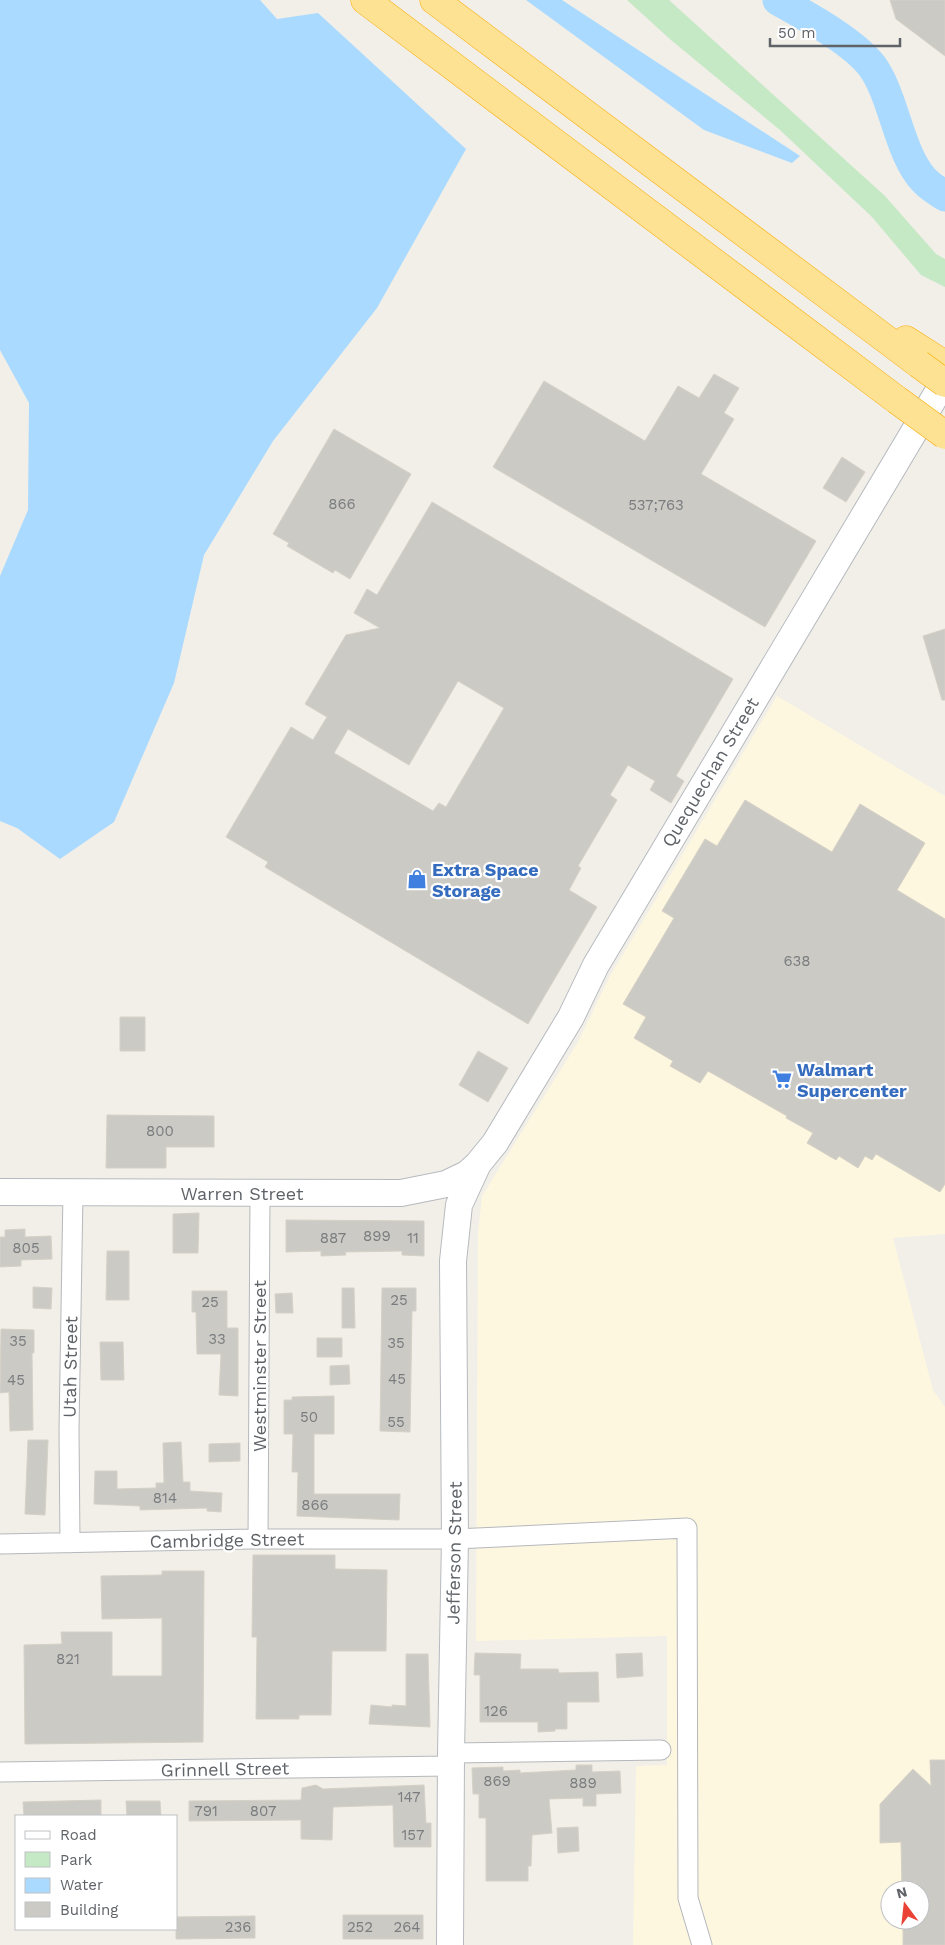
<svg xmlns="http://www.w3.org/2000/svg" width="945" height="1945" font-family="'Work Sans',sans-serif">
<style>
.commercial{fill:#fef7e0;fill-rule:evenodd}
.green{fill:#c5e8c5}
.water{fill:#aadaff}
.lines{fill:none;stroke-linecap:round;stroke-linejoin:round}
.river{stroke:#aadaff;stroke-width:31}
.building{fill:#cccac5;stroke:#d6d1c6;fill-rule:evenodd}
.street-casing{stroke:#b5b8bc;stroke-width:21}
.secondary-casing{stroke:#b6babf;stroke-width:28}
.highway-casing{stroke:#f9ab00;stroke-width:29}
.street{stroke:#fff;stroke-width:19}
.secondary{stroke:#fff;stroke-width:26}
.highway{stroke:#fde293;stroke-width:28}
.highway-bridge-casing{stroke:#f9ab00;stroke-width:29;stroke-linecap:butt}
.highway-bridge{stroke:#fde293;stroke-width:28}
.labels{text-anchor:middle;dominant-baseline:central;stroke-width:4.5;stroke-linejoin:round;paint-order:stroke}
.number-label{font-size:15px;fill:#7a7d7f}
.street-label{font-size:18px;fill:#5f6368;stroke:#fff}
.shop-label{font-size:18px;font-weight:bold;fill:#366cbe;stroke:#fff;text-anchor:start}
</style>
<rect width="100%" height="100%" fill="#f1efe8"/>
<path class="commercial" d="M777,696L945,796V1234L893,1238L933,1390L945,1407V1945H633L636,1766L667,1765V1636L476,1641L478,1233L482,1196L578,1042L610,976ZM890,1890H920V1920H890Z"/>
<path class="green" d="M627,0H669L885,196L936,254L945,259V287L921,275L872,217L780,130L671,40Z"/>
<path class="water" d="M0,0H260L277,19L318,13L466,149L377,308L273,441L204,555L174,683L114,822L60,859L17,828L0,821V576L28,510L29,403L0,350Z
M526,0H562L800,156L792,163L704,130Z"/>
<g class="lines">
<path class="river" d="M778,0C806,16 853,41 872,66C894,96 899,154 924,180C929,186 938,191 945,196"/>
</g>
<path class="building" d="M890,0H945V56L896,19Z
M714,374L739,388L724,413L734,419L701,474L816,541L765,627L493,467L544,381L645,441L678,386L699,398Z
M334,429L411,474L350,579L335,570L333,573L287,546L289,543L273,534Z
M842,457L865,472L846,502L823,488Z
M432,502L733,679L676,776L684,781L671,803L650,790L655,781L628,765L610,795L617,800L578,866L581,868L569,890L597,907L528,1024L265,867L268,862L226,837L291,727L313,740L327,717L305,704L346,635L380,628L354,613L367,589L377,595ZM458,681L504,708L446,807L439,803L433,811L334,753L348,729L409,765Z
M945,629V700H942L923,636Z
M745,800L832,852L860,804L925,843L897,890L945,919V1184L940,1192L876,1154L872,1160L865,1156L858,1168L839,1156L836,1160L807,1143L813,1133L786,1118L787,1116L708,1071L700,1083L670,1066L673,1061L634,1038L646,1017L623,1004L674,918L662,911L705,839L717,846Z
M120,1017H145V1051H120Z
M478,1051L508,1068L488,1102L459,1085Z
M107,1115L214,1116V1147H166V1168H106Z
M199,1213L198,1253H173V1214Z
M286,1220L424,1221V1256L402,1255V1251L345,1252L346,1255L321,1256V1251L286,1252Z
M25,1229V1237L51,1236L52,1259L21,1260V1266L0,1267V1237H5V1230Z
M107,1251H129V1300H106Z
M33,1287L52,1288L51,1309L33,1308Z
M342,1288H354L355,1328H342Z
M382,1288H416V1311H412L410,1432L380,1431Z
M192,1291H227V1328H238V1396L219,1395L221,1354H197L196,1312H192Z
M292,1293L293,1313H276L275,1294Z
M1,1329L34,1330V1353H32L33,1430L10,1431L9,1392L0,1393Z
M317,1338H342V1357H317Z
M100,1342H123L124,1380H101Z
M349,1365L350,1384L330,1385V1366Z
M334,1396V1434H314V1494H400L399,1520L297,1516L298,1472H292L293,1434H284V1400H292V1397Z
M28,1440H48L45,1515L25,1514Z
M181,1442L183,1482H190V1491L222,1493L221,1512L207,1511V1508L140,1510V1506L94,1504L95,1471H117V1489L156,1488V1483H164L163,1443Z
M240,1443V1461L209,1462V1444Z
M253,1555H335V1569L387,1570L386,1651H332L331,1715H299V1719H256L257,1637H252Z
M162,1571H204L203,1742L25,1744L24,1645L62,1644L61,1632H112V1676H162V1618L102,1619L101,1576L162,1575Z
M475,1653L521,1654L520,1669H558L559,1673L598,1672L599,1702H567V1729H555V1731L538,1732V1722H480V1675H474Z
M642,1653L643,1676L617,1678L616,1654Z
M406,1654H428L430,1727L369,1724L371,1705L392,1707V1705L406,1706Z
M930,1760H945V1945H903V1920H920V1890H902L901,1842L880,1843V1804L913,1769L931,1786Z
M576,1765H592V1772L620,1771L621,1793L596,1794V1806H583V1798L549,1799L552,1833L532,1835L531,1866H528V1881H486V1818H479V1794H473L472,1768L503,1767V1771L520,1770V1773L576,1770Z
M316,1785L323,1789L424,1785L426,1823H431V1847H394L393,1805L333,1807L332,1840L301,1839V1820L189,1821V1801L301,1800L302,1788Z
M101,1800V1816H24L23,1802Z
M126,1801H160L161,1816H127Z
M578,1827L579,1851L558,1853L557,1828Z
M343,1915H423V1939H343Z
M255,1916V1938L176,1939V1917Z"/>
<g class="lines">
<defs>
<path id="street" d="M258,1539L260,1193
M70,1543L69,1430L73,1192
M0,1544L251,1539H455L687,1528L688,1898L702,1945
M451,1753L661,1750
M0,1772L450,1766"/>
<path id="secondary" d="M0,1192L401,1193L446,1184L467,1174L477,1165L495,1143L571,1017L596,965L945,380
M450,1945L451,1753L455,1539L453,1261L459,1205L477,1166"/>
<path id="highway" d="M365,0L897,400
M434,0L919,364
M906,340L945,365"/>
</defs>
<use href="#street" class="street-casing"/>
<use href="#secondary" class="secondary-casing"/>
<use href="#highway" class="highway-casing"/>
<use href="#street" class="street"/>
<use href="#secondary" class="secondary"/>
<use href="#highway" class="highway"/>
<defs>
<path id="highway-bridge" d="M919,364L945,383
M897,400L945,435"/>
</defs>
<use href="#highway-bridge" class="highway-bridge-casing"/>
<use href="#highway-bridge" class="highway-bridge"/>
</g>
<defs>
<symbol id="shop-bare" viewBox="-9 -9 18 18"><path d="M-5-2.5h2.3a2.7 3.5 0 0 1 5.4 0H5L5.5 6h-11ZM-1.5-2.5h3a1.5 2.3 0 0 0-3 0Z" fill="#3f7fe0" stroke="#fff" stroke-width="2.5" paint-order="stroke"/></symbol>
<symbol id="supermarket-bare" viewBox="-9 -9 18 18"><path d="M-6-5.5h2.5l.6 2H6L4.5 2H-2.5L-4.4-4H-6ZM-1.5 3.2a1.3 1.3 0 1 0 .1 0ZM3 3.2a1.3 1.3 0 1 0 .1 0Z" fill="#3f7fe0" stroke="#fff" stroke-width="2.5" paint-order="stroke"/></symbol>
</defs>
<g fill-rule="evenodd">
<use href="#shop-bare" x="403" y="865" width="28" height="28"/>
<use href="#supermarket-bare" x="768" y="1065" width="28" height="28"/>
</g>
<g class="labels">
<g class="number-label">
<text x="342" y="504">866</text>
<text x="656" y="505">537;763</text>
<text x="797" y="961">638</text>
<text x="160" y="1131">800</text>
<text x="377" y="1236">899</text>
<text x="333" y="1238">887</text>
<text x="413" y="1238">11</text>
<text x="26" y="1248">805</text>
<text x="399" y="1300">25</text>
<text x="210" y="1302">25</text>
<text x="217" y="1339">33</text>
<text x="18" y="1341">35</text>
<text x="396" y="1343">35</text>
<text x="397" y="1379">45</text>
<text x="16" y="1380">45</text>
<text x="309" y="1417">50</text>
<text x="396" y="1422">55</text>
<text x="165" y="1498">814</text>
<text x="315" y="1505">866</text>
<text x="68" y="1659">821</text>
<text x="496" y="1711">126</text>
<text x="497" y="1781">869</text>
<text x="583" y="1783">889</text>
<text x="409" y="1797">147</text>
<text x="206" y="1811">791</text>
<text x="263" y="1811">807</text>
<text x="413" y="1835">157</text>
<text x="238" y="1927">236</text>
<text x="360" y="1927">252</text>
<text x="407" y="1927">264</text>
</g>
<g class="street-label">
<text transform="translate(710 772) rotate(-59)">Quequechan Street</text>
<text x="242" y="1193">Warren Street</text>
<text transform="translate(259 1366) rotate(-90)">Westminster Street</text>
<text transform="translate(70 1367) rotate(-89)">Utah Street</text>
<text transform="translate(227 1540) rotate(-1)">Cambridge Street</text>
<text transform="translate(454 1553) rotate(-89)">Jefferson Street</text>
<text transform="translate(225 1769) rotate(-1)">Grinnell Street</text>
</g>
<g class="shop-label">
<text x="432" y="869">Extra Space<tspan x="432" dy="21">Storage</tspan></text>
<text x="797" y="1069">Walmart<tspan x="797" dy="21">Supercenter</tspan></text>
</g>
</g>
<rect x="15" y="1815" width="162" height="115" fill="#ffffff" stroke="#bfc1c3"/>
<rect x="25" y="1831" width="25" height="8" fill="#ffffff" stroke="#bfc1c3"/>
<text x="60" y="1840" font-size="15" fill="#5f6368">Road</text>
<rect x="25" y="1852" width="25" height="15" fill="#c5e8c5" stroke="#bfc1c3"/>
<text x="60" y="1865" font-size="15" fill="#5f6368">Park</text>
<rect x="25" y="1878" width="25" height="15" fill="#aadaff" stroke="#bfc1c3"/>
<text x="60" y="1890" font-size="15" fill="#5f6368">Water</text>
<rect x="25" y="1902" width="25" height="15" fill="#cccac5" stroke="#bfc1c3"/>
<text x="60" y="1915" font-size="15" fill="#5f6368">Building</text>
<g transform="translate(905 1905) rotate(345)"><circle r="24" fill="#ffffff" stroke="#bfc1c3"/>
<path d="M0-4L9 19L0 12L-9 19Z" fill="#ea4335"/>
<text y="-8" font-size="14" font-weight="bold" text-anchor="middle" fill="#5f6368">N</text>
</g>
<path d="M770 38v8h130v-8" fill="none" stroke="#5f6368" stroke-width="2.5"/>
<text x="778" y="38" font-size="15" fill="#5f6368" stroke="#ffffff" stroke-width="4" paint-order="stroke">50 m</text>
</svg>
